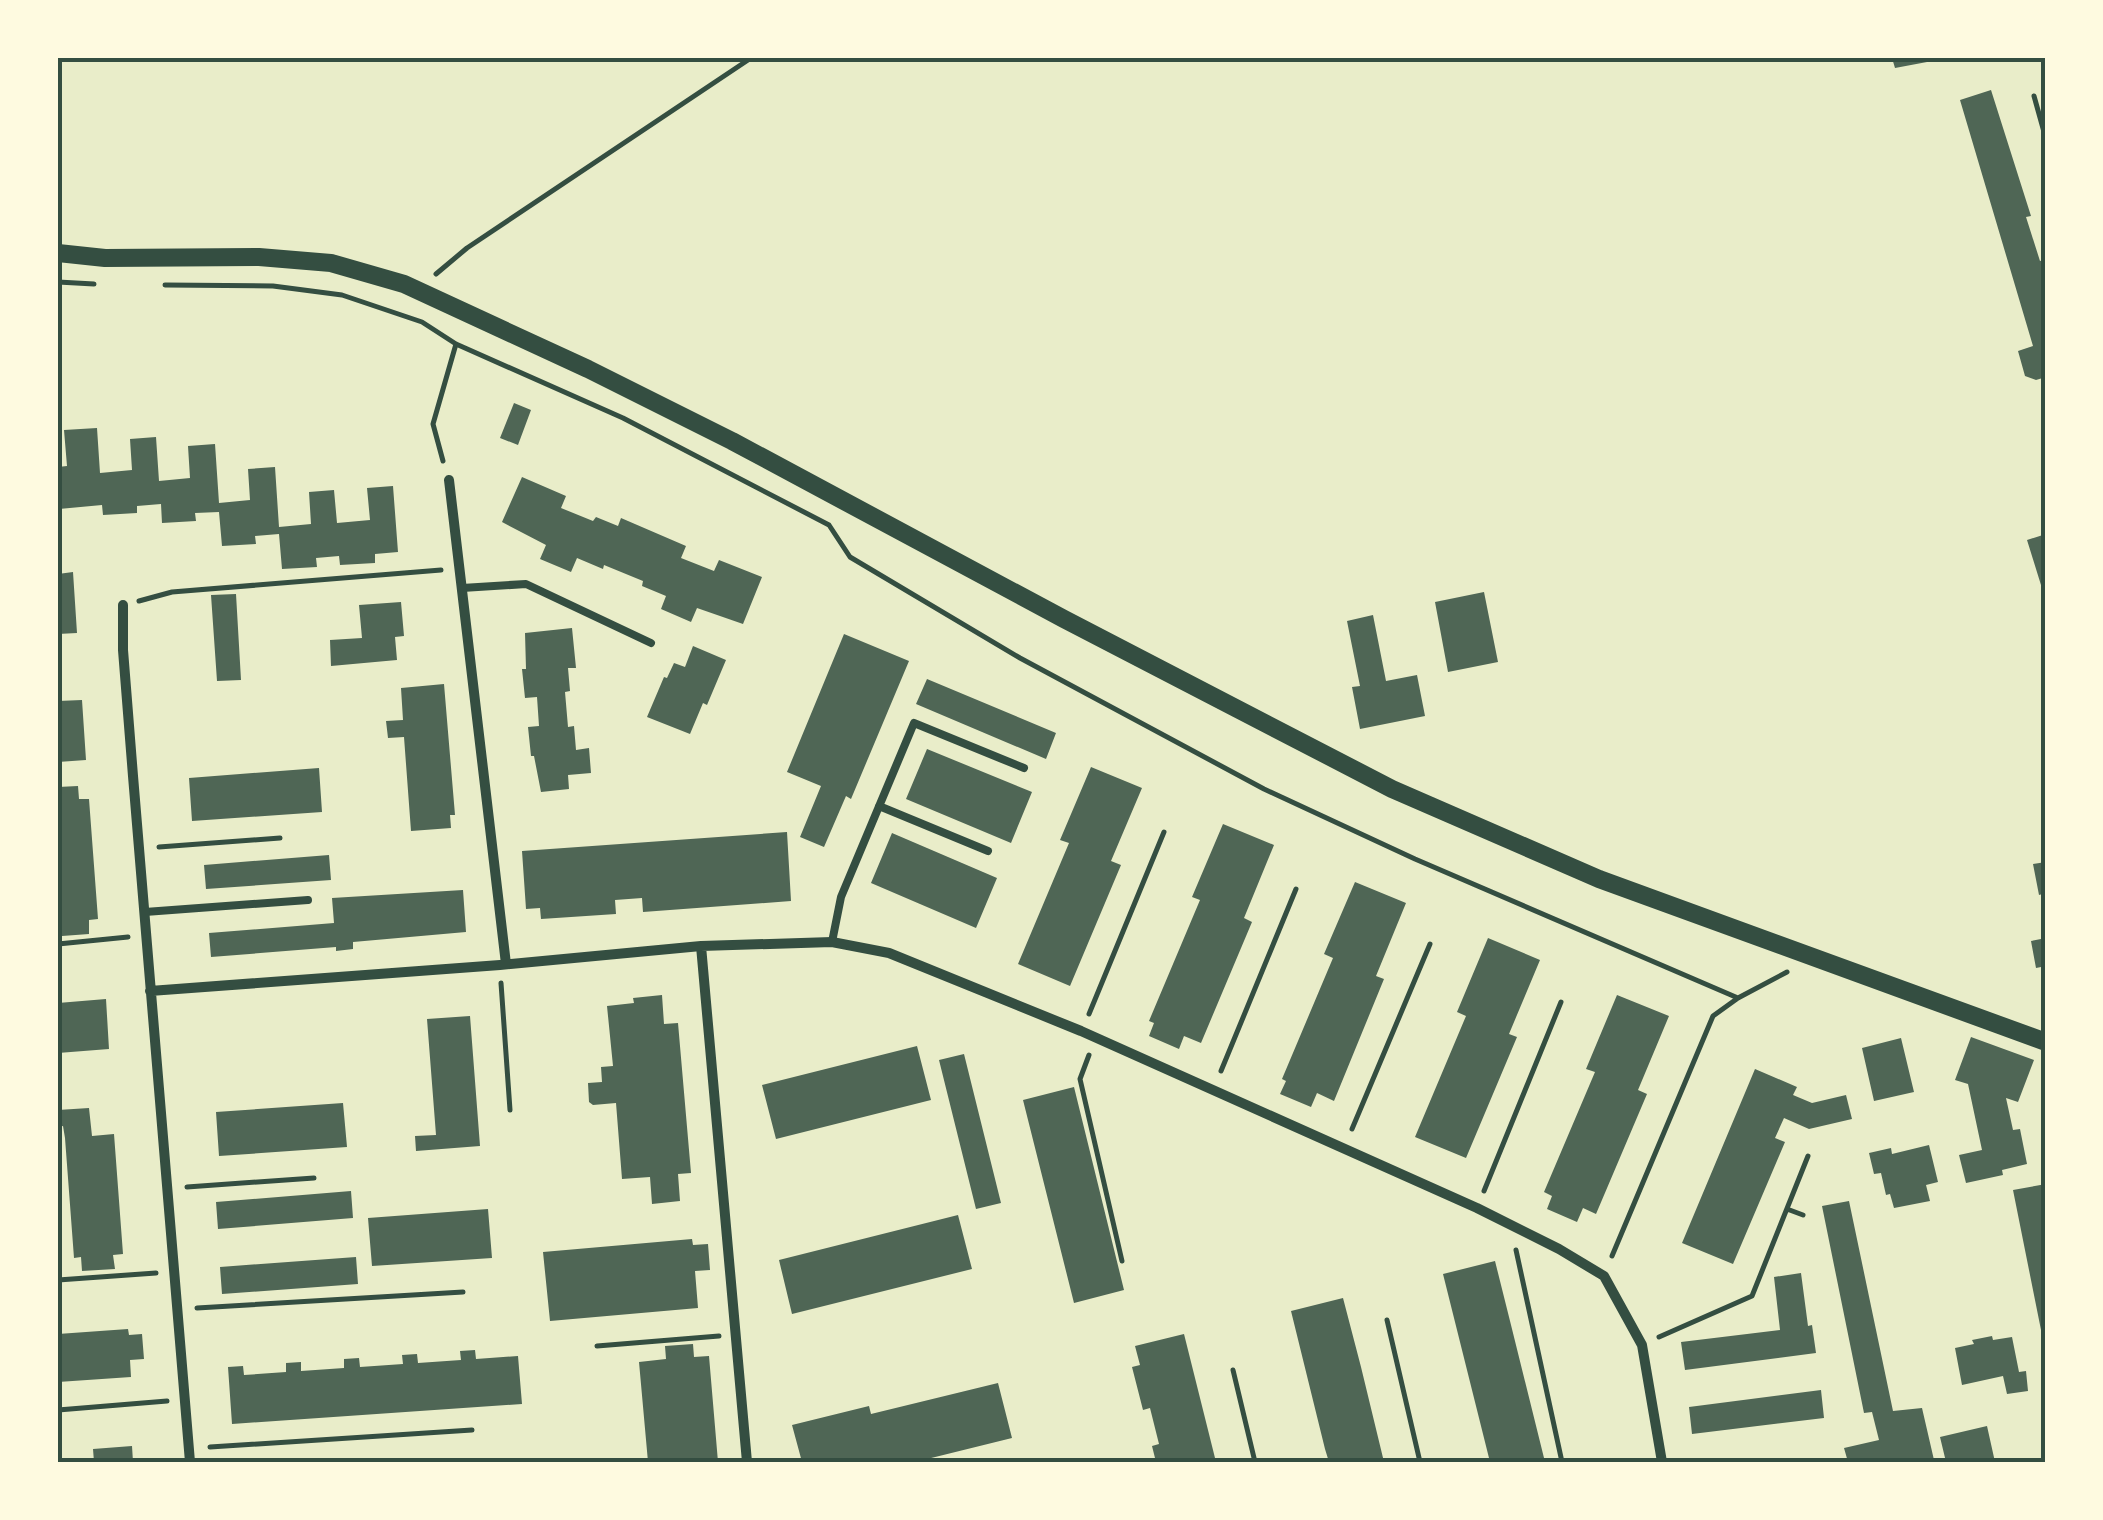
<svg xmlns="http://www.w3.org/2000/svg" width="2103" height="1520" font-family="'Open Sans',sans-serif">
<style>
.building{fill:#4f6655}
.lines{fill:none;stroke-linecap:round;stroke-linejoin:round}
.path{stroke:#344e41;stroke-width:5}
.service{stroke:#344e41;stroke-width:8}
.minor{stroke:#344e41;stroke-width:10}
.tertiary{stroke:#344e41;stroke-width:18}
.neatline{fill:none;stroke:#344e41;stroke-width:4}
</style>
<rect width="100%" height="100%" fill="#e9edc9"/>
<path class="building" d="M1892,58H1943V59L1895,68Z
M1991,90L2031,216L2026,217L2040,261L2044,260L2046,264V377L2036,380L2025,376L2018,351L2033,346L1960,100Z
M514,403L531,410L518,445L500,438Z
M97,428L100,473L132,470L130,439L156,437L159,481L190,478L188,446L215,444L219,503L250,500L248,469L275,467L279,527L311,524L309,492L334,490L337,523L370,520L367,488L393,486L398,552L375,554V563L340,565L339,556L316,558L317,567L282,569L279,534L255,536L256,544L222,546L219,512L195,513L196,521L162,523L161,504L137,506V513L103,515L102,505L59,509L58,467L67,466L64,430Z
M522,477L566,496L561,508L593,521L596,517L618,526L621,518L686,546L681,558L714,571L719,560L762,577L743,624L697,608L691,622L661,609L666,596L642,586L643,581L604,565L603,569L577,558L571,572L540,559L546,545L502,522Z
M2046,534V598H2045L2027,540Z
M73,572L77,633L58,634V574Z
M1484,592L1498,662L1448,672L1435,602Z
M236,594L241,680L217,681L211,595Z
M401,602L404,636L395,637L397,660L331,666L330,640L362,638L359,605Z
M1373,615L1386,681L1417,675L1425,716L1360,729L1352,687L1360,686L1347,621Z
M572,628L576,668H568L570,691L565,692L568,727L574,726L576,750L589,748L591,773L568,775L569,789L541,792L534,756H531L528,727L539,726L537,697L525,698L522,669H526L525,633Z
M844,634L909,661L851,799L846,796L824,847L800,837L821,786L787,772Z
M693,646L726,660L707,705L703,703L690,734L647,717L664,677L667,678L674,663L685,667Z
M927,679L1056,733L1046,759L916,704Z
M444,684L455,815H450L451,828L411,831L404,737L388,738L386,721L403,720L401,688Z
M82,700L86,760L58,762V701Z
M927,749L1032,792L1011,843L906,799Z
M1091,767L1142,788L1111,861L1121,865L1070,986L1018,964L1069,843L1060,840Z
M319,768L322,812L192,821L189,778Z
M78,786L79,799H89L98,919L89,920V934L62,936L61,922H58V787Z
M1223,824L1274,845L1244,918L1252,922L1201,1043L1184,1036L1179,1049L1149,1036L1154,1023L1149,1021L1200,900L1192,897Z
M787,832L791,901L643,912L642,898L615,900L616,914L541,919L540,908L526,909L522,851Z
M892,833L997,878L976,928L871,883Z
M329,855L331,880L206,889L204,865Z
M2046,862V893L2039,895L2033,864Z
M1355,882L1406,903L1376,976L1384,979L1334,1101L1317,1093L1311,1107L1280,1094L1286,1081L1282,1079L1333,958L1324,954Z
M463,890L466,932L353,942V949L336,951V947L211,957L209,933L334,923L332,898Z
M1488,938L1540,960L1509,1034L1517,1037L1466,1158L1415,1137L1466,1016L1457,1012Z
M2046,938V966L2036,968L2031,941Z
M662,995L664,1024L678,1023L691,1173L678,1174L680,1201L652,1204L650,1177L622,1179L616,1103L593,1105L589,1102L588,1083L602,1082L601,1067L613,1066L607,1006L634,1003L633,998Z
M1617,995L1669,1016L1638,1090L1647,1094L1596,1214L1583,1208L1577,1222L1547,1209L1552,1196L1544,1192L1595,1072L1586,1069Z
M106,999L109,1049L58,1053V1003Z
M470,1016L480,1146L416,1151L415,1136L436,1135L427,1019Z
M1971,1037L2034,1060L2018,1102L2006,1098L2013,1130L2020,1129L2027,1164L2002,1170L2003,1175L1966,1183L1959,1155L1982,1150L1968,1084L1955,1080Z
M1901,1038L1914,1092L1874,1101L1862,1048Z
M917,1046L931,1100L776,1139L762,1085Z
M964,1054L1001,1203L976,1209L939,1060Z
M1755,1069L1797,1087L1793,1095L1812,1103L1846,1095L1852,1119L1809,1129L1784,1118L1775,1138L1785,1142L1733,1264L1682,1243Z
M1074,1087L1124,1290L1074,1303L1023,1100Z
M343,1103L347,1147L219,1156L216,1112Z
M89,1108L92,1136L114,1134L123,1254L113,1255L115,1269L82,1271L81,1257L74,1258L65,1138L63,1126L58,1127V1110Z
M1929,1145L1938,1182L1926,1185L1930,1201L1894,1208L1890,1194L1886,1195L1881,1173L1874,1174L1869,1153L1891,1148L1892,1154Z
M2046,1184V1345H2044L2013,1190Z
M351,1191L353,1218L218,1229L216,1202Z
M1849,1201L1893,1411L1922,1408L1934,1460L1848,1462L1844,1448L1879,1440L1872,1412L1864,1413L1822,1206Z
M488,1209L492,1258L372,1266L368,1218Z
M958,1215L972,1269L792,1314L779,1260Z
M692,1239L693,1245L708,1244L710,1270L695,1271L698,1308L550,1321L543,1252Z
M356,1257L358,1284L222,1294L220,1267Z
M1495,1261L1512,1329L1545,1462H1490L1443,1274Z
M1801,1273L1808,1326L1812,1325L1816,1353L1685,1370L1681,1342L1780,1330L1774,1277Z
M1343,1298L1361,1367L1384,1462H1329L1325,1449L1291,1311Z
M128,1329L129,1335L142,1334L144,1359L130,1360L131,1377L58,1382V1334Z
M1184,1334L1216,1462H1156L1152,1446L1159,1444L1150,1408L1143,1410L1132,1367L1140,1365L1135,1346Z
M1992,1336L1993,1340L2012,1337L2019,1372L2026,1371L2028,1391L2007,1394L2003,1376L1962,1385L1955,1348L1974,1344L1972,1340Z
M693,1344L694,1357L709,1356L718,1462H648L639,1362L666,1359L665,1346Z
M475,1350L476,1359L518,1356L522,1404L232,1424L228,1367L243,1366L244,1375L286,1372V1363L301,1362V1371L344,1368V1359L359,1358L360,1367L403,1364L402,1355L417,1354L418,1363L461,1360L460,1351Z
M998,1383L1012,1438L915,1462H883L882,1460L802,1462L792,1425L869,1406L871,1414Z
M1821,1390L1824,1418L1692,1434L1689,1407Z
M1987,1426L1995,1462H1946L1940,1437Z
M132,1446L133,1462H94L93,1449Z"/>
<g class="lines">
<path class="path" d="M2034,96L2046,139
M436,274L467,248L751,58
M58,282L94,284
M165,285L273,286L342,295L422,322L456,344L623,418L829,525L850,557L1020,658L1264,789L1415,859L1738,998L1787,972
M443,461L433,424L456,344
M139,601L172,592L441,570
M159,847L280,838
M58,944L128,937
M501,983L510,1110
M1089,1014L1164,832
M1089,1055L1080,1079L1122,1261
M1221,1071L1296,889
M1352,1129L1430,944
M187,1187L314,1178
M1484,1191L1561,1002
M1787,1209L1803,1215
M1516,1250L1562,1462
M1612,1256L1713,1016L1738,998
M58,1280L156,1273
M197,1308L463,1292
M1387,1320L1420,1462
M1659,1337L1752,1296L1808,1156
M597,1346L719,1336
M1233,1370L1255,1462
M58,1410L167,1401
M210,1447L472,1430"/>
<path class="service" d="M462,588L526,584L651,643
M879,806L988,851
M145,912L308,900
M832,942L841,897L914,723L1024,768"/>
<path class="minor" d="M449,480L506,964
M123,605V650L133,776L190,1462
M701,946L747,1462
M150,991L500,965L701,946L832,942L889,953L1081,1031L1477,1208L1559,1249L1604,1276L1642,1345L1662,1462"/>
<path class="tertiary" d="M58,253L105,258L259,257L331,263L404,284L588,369L732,441L1064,619L1392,789L1599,879L2046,1042"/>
</g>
<rect width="2103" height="1520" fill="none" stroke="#fefae0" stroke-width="120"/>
<rect x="60" y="60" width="1983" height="1400" class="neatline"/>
</svg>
